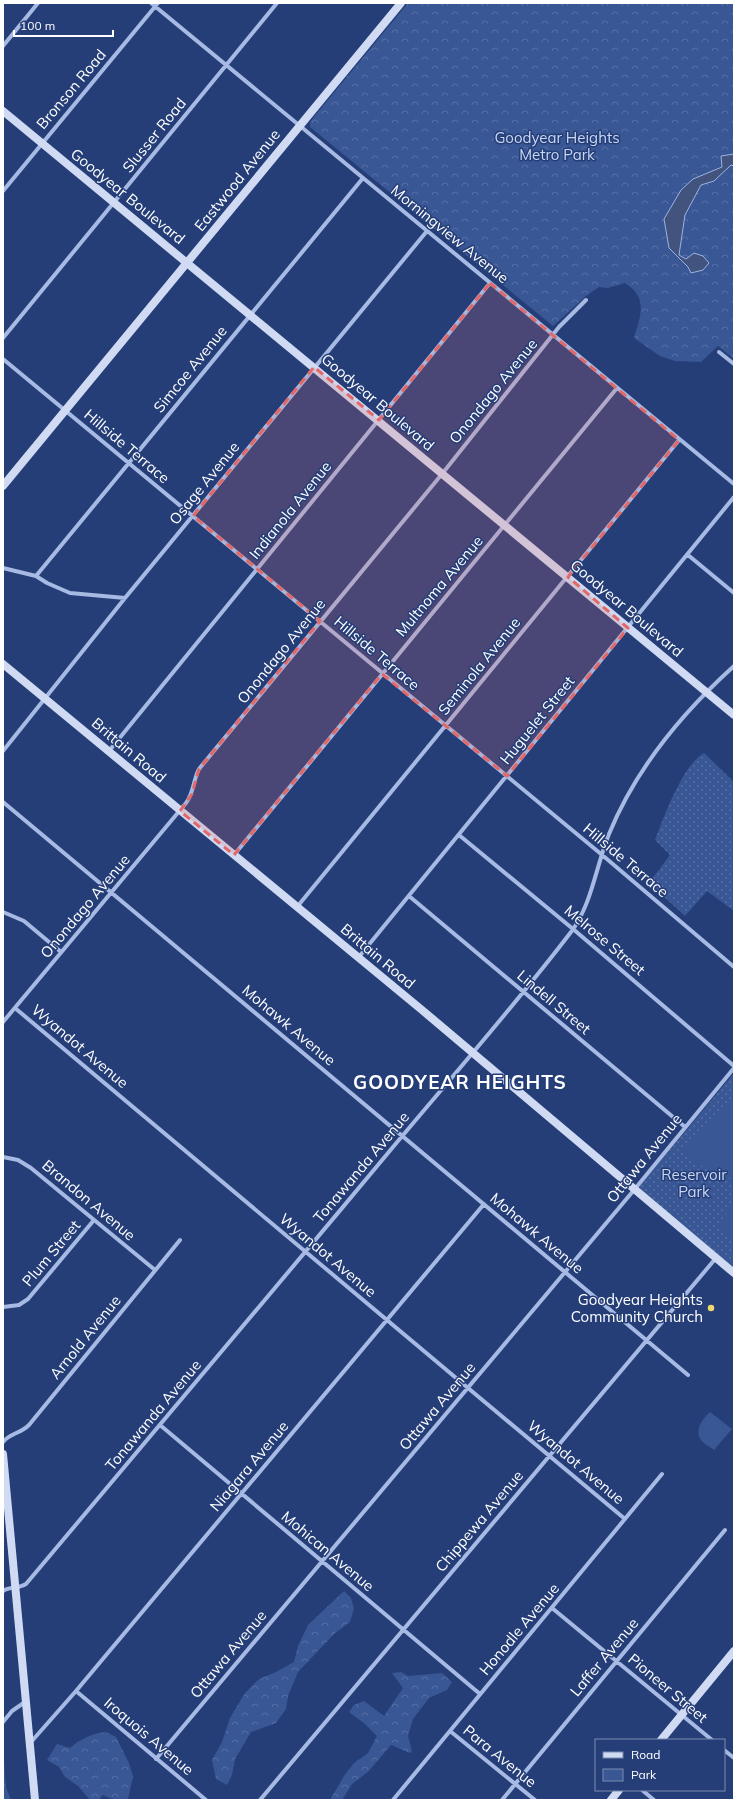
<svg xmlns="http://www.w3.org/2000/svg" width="737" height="1803" font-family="Mulish,sans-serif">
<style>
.green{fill:url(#green-dots)}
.forest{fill:url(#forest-crowns)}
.pitch{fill:#395695}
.water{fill:#42547e;stroke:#9cb3e3}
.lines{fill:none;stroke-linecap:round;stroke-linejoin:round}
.street{stroke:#a7bae3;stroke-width:4}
.secondary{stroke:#d0daf3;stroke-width:8}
.marked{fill:#e26868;fill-opacity:0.2;stroke:#e26868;stroke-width:3;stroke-dasharray:8 5;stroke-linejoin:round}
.poi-dot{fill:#ecd86c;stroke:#253e78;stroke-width:1.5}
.labels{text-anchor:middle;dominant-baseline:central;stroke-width:3;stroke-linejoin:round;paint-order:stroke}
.street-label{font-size:15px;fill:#fff;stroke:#253e78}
.park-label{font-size:15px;fill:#c9d7f3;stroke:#253e78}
.poi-label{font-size:15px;fill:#fff;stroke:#253e78;text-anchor:end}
.district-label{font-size:19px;font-weight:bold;letter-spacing:1px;fill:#fff;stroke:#253e78}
</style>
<defs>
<pattern id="green-dots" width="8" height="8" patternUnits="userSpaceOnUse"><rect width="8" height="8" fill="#395695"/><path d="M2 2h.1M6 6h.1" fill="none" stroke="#576fa5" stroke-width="1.8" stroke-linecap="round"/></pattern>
<pattern id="forest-crowns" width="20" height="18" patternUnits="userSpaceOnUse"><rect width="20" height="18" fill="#395695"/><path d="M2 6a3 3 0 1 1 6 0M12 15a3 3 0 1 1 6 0" fill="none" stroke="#576fa5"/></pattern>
</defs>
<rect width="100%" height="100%" fill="#253e78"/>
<path class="green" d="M704,753L734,782V911L707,891L685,916L649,883L670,855L655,840C663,819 683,764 704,753Z
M734,1073V1268L640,1190V1186Z"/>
<path class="forest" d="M408,3H734V359L718,346L701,362L675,361L660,356L634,338C641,315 648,297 625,283L608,288L599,287L586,296L553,326L310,127V122L313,118Z
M344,1591L351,1598L354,1608L350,1622L335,1633L298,1672L288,1696L286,1709L276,1723L251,1732L235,1759L232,1775L227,1785L216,1779L212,1760L222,1742L230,1718L245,1693L259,1679L276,1672L294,1662L298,1646L308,1625Z
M401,1672L408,1676L442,1673L452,1682L447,1690L429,1698L413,1719L408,1736L412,1751L410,1753L391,1745L368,1772L352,1784L342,1800H330L344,1776L354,1763L368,1753L377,1736L365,1724L349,1712L354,1705L364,1701L384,1716L403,1688L392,1673Z
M106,1732L116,1737L129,1763L133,1776L128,1799C118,1802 110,1798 102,1795L100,1800H90L78,1786L65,1777L59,1767L47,1760L57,1744L70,1748C81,1739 92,1733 106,1732Z
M3,1749L6,1787L11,1800H3Z"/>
<path class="pitch" d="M734,1096V1179C712,1172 697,1167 683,1148Z
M734,1204V1239L719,1227L727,1212Z
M710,1412L732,1429L714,1450C710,1447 704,1444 701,1440C694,1430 703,1418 710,1412Z"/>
<path class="water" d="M734,154V166L731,165L714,181L701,185L685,215L679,255L686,259L694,253L703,256L709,263L703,270L691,273L688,267L669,248L664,219L681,190L693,179L722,167L721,156Z"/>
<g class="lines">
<path class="street" d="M151,3L734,484
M3,46L38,3
M3,191L158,3
M3,338L277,3
M719,352L734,364
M3,359L601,854L734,967
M688,555L734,593
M3,568L36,576L47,583L70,593L125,598
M36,576L363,178
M3,751L125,598L427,231
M109,751L490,283
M3,802L688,1375
M459,835L573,929L734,1066
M234,855L617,388
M409,896L685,1127
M297,907L679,440
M3,912L24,921L61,952
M358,958L734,497
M15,1008L468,1388L625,1519
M3,1022L186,803C194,793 193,780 199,769L442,474L559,327L586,300
M3,1157L18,1160L31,1168L155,1270
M3,1307L19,1305L28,1299L94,1220
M160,1425L480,1694
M3,1442C10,1433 20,1434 29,1425L180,1240
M3,1591C10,1586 18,1589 26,1584C147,1440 268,1297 388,1153C449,1080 513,1008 571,932C592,904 596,866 609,834C636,768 682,713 734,666
M552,1608L712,1740
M76,1691L206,1800
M3,1722L12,1711L25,1702
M450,1731L535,1800
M31,1742L76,1691L484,1204
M724,1750L734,1758
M156,1759L634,1190L734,1068
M642,1790L654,1800
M260,1800L716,1258
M393,1800L662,1474
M502,1800L725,1530"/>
<path class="secondary" d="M3,111L734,715
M3,486L401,3
M3,664L422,1010L734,1273
M3,1454L35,1800
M661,1740L734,1651
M611,1800L619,1790"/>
</g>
<path class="marked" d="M490,283L679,440L568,577L628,628L507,776L382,674L234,855L180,811L192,794L199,769L320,621L193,516L314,367L379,420Z"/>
<circle class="poi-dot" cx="711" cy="1308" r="4"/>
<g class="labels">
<g class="street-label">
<text transform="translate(71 89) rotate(-50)">Bronson Road</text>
<text transform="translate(154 135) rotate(-51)">Slusser Road</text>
<text transform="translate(237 180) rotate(-51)">Eastwood Avenue</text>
<text transform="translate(128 196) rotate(39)">Goodyear Boulevard</text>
<text transform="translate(450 234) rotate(39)">Morningview Avenue</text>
<text transform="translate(190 369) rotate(-51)">Simcoe Avenue</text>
<text transform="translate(493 391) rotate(-51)">Onondago Avenue</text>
<text transform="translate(378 402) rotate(40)">Goodyear Boulevard</text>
<text transform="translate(127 446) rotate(40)">Hillside Terrace</text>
<text transform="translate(204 483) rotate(-51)">Osage Avenue</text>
<text transform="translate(290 510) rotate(-51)">Indianola Avenue</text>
<text transform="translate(439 586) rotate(-50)">Multnoma Avenue</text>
<text transform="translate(627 608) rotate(40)">Goodyear Boulevard</text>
<text transform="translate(281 651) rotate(-51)">Onondago Avenue</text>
<text transform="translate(377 653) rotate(40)">Hillside Terrace</text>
<text transform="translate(479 666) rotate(-51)">Seminola Avenue</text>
<text transform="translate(537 720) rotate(-51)">Huguelet Street</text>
<text transform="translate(129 750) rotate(40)">Brittain Road</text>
<text transform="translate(626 860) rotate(40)">Hillside Terrace</text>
<text transform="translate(85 906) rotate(-50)">Onondago Avenue</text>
<text transform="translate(605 940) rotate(40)">Melrose Street</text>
<text transform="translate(378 956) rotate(40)">Brittain Road</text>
<text transform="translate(554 1002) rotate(40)">Lindell Street</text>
<text transform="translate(289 1025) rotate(40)">Mohawk Avenue</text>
<text transform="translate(80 1046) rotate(40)">Wyandot Avenue</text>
<text transform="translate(644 1158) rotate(-51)">Ottawa Avenue</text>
<text transform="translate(361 1167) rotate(-50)">Tonawanda Avenue</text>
<text transform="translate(89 1200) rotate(40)">Brandon Avenue</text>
<text transform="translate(537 1233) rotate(40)">Mohawk Avenue</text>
<text transform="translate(51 1253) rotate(-50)">Plum Street</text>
<text transform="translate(328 1255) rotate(40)">Wyandot Avenue</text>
<text transform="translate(85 1337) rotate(-51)">Arnold Avenue</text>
<text transform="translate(437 1406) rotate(-50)">Ottawa Avenue</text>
<text transform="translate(153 1415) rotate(-50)">Tonawanda Avenue</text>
<text transform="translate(576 1462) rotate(40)">Wyandot Avenue</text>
<text transform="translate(249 1466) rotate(-50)">Niagara Avenue</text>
<text transform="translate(479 1521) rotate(-50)">Chippewa Avenue</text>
<text transform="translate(328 1551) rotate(40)">Mohican Avenue</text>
<text transform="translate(519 1629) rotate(-50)">Honodle Avenue</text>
<text transform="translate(228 1654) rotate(-50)">Ottawa Avenue</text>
<text transform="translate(604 1657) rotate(-50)">Laffer Avenue</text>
<text transform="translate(668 1688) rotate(40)">Pioneer Street</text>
<text transform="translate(149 1736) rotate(40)">Iroquois Avenue</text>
<text transform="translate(500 1756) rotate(39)">Para Avenue</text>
</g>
<g class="park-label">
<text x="557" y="137">Goodyear Heights<tspan x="557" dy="17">Metro Park</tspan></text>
<text x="694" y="1174">Reservoir<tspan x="694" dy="17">Park</tspan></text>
</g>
<g class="poi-label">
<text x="703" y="1299">Goodyear Heights<tspan x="703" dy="17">Community Church</tspan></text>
</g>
<g class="district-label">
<text x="460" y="1082">GOODYEAR HEIGHTS</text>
</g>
</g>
<rect width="737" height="1803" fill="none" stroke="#ffffff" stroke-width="8"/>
<rect x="595" y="1739" width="130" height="52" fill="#253e78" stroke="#7c8bae"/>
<rect x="603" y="1752" width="20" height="6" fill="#d0daf3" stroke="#7c8bae"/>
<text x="631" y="1759" font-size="12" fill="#ffffff">Road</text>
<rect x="603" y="1769" width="20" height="12" fill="#395695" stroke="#7c8bae"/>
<text x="631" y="1779" font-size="12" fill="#ffffff">Park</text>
<path d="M14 30v6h99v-6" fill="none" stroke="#ffffff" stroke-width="2"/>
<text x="20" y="30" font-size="12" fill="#ffffff" stroke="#253e78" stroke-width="3" paint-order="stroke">100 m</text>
</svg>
